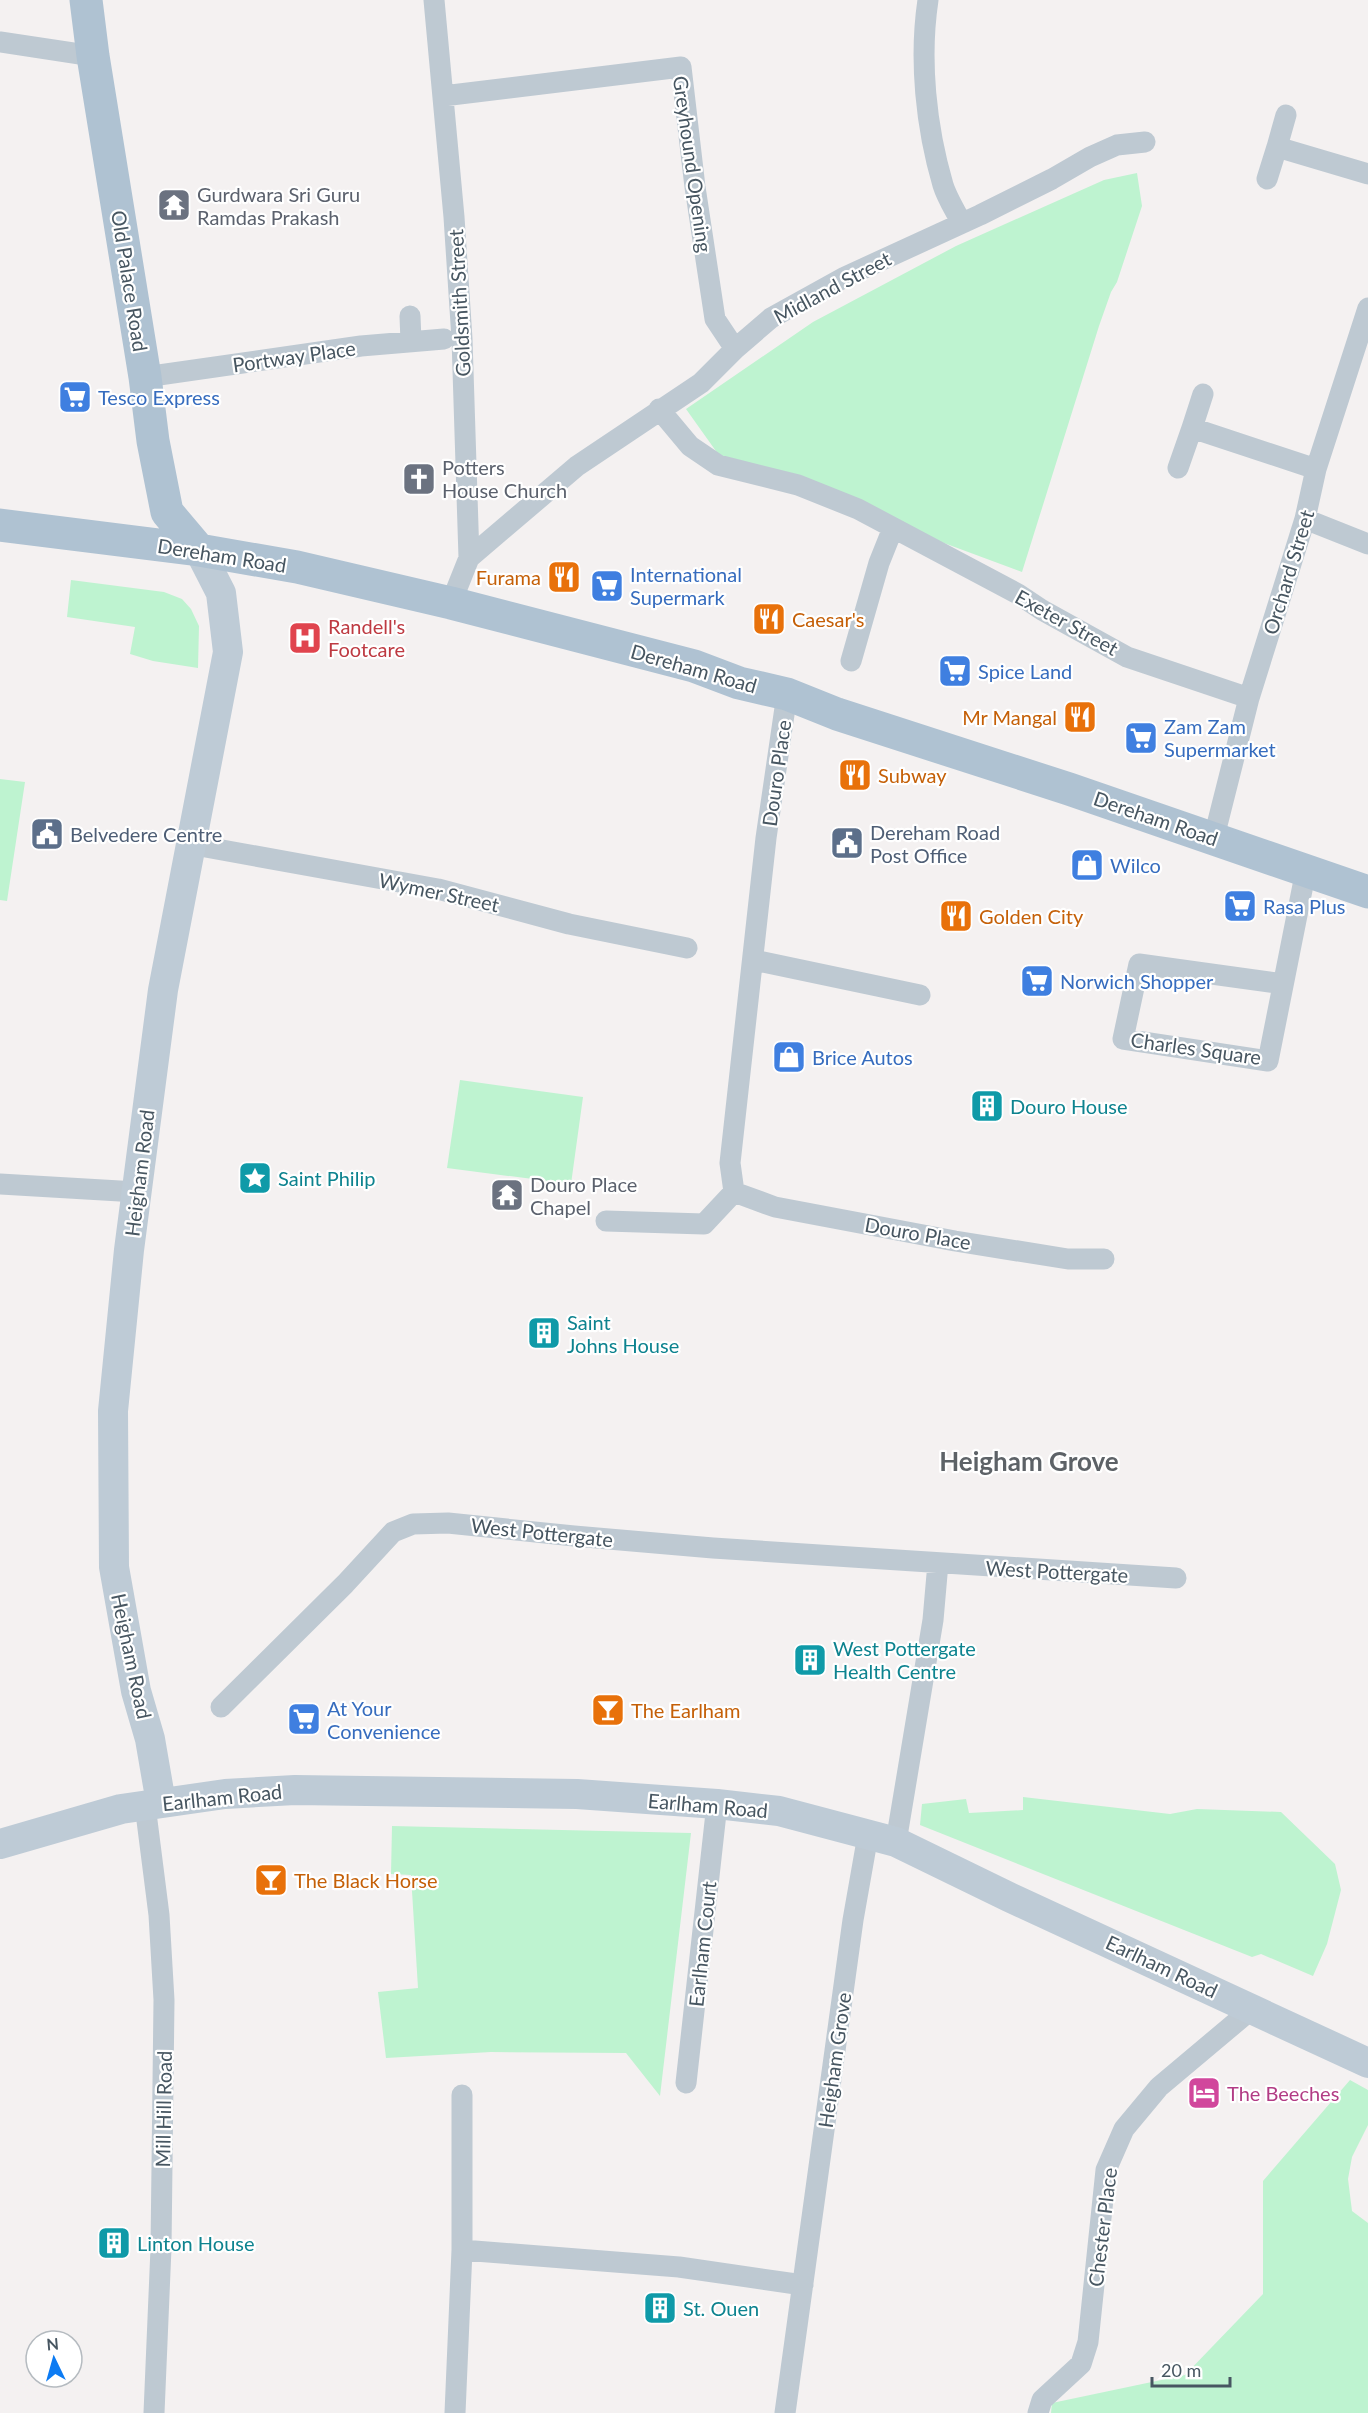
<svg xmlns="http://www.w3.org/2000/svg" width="1368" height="2413" font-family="Lato,sans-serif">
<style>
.green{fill:#bef3d0}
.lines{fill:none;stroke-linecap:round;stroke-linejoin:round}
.street{stroke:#bec9d2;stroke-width:21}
.secondary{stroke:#becbd6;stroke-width:30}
.primary{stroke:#afc2d2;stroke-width:33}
.labels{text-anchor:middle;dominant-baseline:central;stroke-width:4.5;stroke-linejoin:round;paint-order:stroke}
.street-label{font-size:20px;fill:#475661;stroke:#fff}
.worship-label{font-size:20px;fill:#5b616d;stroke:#fff;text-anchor:start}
.shop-label{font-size:20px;fill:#366cbe;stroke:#fff;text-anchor:start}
.food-label{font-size:20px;fill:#c56008;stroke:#fff;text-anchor:start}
.health-label{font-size:20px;fill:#be3a42;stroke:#fff;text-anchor:start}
.service-label{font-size:20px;fill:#4e5e75;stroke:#fff;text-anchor:start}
.culture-label{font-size:20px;fill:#0d838f;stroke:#fff;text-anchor:start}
.hotel-label{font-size:20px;fill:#b23c85;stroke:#fff;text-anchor:start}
.district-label{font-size:26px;font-weight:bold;fill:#5d6267;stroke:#fff}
</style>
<rect width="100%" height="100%" fill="#f4f1f1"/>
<path class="green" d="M1137,173L1142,206L1117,282L1111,292L1099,326L1022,572L723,461L686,409L813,322L956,246L1104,180Z
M71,580L164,592L182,599L191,609L199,626L198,668L153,661L130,654L135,627L67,617Z
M0,779L25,782L7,901L0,900Z
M460,1080L583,1097L571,1184L447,1168Z
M1023,1797L1170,1814L1197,1809L1281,1812L1335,1864L1341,1890L1327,1944L1313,1976L1261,1954L1252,1957L920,1825L922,1804L966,1799L969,1813L1023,1810Z
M392,1826L691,1833L660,2096L626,2053L491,2052L386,2058L378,1992L418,1988L411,1875L391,1874Z
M1350,2080L1368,2090V2125L1352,2157L1348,2179L1352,2211L1368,2223V2413H1051L1052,2403L1185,2375L1263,2294V2181Z"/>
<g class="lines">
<path class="street" d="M434,0L454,217L462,339L469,558L451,603
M928,0C919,60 926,127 943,185C947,198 955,210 961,222
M0,42L93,56
M443,96L681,67L695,187L715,319L735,349
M1286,115L1277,147L1368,174
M1267,179L1277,147
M410,316L411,342
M145,377L361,346L444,339
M1203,394L1192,428L1316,469
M659,409L690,446L718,465L798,485L858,509L1018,594L1042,610L1127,657L1249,698
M1178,468L1192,428
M1305,519L1368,544
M469,558L577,466L701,383L735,349L771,318L845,277L980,215L1052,179L1090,157L1117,145L1145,142
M851,661L879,563L893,528
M787,694L766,838L730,1163L734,1192L775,1207L955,1241L1068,1259H1104
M1214,837L1249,698L1305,519L1316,469L1368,308
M189,844L438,889L569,924L687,948
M754,960L920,995
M1283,984L1139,964L1123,1039L1268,1061L1306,870
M0,1184L137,1192
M606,1221L704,1224L734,1192
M221,1707L345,1584L393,1532L413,1524L448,1523L574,1536L713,1548L1176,1578
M145,1805L159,1915L164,2000L161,2248L154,2413
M896,1842L933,1620L938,1563
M686,2083L717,1804
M462,2095V2250L679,2267L803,2285
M455,2413L462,2250
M785,2413L853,1920L868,1835
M1038,2413L1042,2400L1081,2364L1088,2342L1106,2170L1124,2129L1159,2087L1253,2008"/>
<path class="secondary" d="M161,1803L150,1739L136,1691L114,1567L113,1411L129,1250L163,990L228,652L221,593L199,550
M0,1844L121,1809L225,1794L295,1790L577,1794L717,1804L779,1811L896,1842L1009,1897L1368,2063"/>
<path class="primary" d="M86,0L93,56L145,377L153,441L167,512L199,550
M0,525L199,550L297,567L451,603L694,666L739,683L787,694L837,714L1069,789L1368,892"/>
</g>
<defs>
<symbol id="temple-square" viewBox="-11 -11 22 22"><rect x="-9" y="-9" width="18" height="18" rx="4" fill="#6b7280" stroke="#fff"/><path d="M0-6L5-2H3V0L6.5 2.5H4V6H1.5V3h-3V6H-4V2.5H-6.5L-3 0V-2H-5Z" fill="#fff"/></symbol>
<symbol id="supermarket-square" viewBox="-11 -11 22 22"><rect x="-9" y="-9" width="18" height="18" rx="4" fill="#3f7fe0" stroke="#fff"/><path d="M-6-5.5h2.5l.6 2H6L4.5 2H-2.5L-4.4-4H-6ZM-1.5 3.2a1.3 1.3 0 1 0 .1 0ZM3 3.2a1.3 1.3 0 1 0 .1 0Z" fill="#fff"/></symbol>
<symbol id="church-square" viewBox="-11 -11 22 22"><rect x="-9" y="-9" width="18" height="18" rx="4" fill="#6b7280" stroke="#fff"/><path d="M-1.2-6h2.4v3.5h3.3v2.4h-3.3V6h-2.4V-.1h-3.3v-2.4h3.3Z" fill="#fff"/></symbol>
<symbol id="restaurant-square" viewBox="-11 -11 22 22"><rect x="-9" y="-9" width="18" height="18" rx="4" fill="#e8710a" stroke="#fff"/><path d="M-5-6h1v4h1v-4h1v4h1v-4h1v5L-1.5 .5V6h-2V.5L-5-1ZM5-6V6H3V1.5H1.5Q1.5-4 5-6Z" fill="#fff"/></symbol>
<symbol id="hospital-square" viewBox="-11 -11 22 22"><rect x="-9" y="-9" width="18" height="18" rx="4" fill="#e0444e" stroke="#fff"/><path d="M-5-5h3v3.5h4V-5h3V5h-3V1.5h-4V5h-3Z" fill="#fff"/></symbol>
<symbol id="civic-square" viewBox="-11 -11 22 22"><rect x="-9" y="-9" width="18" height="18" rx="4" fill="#5c6f8a" stroke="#fff"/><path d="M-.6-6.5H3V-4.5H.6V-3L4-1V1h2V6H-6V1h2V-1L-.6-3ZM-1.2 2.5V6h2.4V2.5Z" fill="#fff"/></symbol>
<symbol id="shop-square" viewBox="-11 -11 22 22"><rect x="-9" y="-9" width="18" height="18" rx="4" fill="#3f7fe0" stroke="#fff"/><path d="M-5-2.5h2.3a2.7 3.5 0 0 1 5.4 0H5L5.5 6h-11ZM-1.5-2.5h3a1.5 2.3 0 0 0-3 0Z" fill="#fff"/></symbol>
<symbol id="building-square" viewBox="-11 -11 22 22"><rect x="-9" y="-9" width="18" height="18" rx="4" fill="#0f9aa8" stroke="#fff"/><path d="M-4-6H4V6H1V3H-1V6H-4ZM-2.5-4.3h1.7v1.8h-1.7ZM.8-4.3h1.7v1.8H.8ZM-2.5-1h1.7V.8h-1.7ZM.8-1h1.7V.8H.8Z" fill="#fff"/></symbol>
<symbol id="sight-square" viewBox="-11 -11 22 22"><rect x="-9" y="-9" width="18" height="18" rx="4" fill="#0f9aa8" stroke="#fff"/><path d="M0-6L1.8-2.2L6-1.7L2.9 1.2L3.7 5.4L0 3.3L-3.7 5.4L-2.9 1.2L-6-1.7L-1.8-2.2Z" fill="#fff"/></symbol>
<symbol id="bar-square" viewBox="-11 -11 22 22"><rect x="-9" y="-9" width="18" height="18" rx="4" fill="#e8710a" stroke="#fff"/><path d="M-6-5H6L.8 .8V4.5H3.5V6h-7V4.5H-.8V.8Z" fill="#fff"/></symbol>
<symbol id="hotel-square" viewBox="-11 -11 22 22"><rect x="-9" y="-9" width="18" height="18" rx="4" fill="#d1479c" stroke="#fff"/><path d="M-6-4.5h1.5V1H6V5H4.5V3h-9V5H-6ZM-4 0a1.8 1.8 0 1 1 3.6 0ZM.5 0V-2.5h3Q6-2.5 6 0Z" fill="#fff"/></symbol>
</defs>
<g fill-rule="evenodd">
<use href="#temple-square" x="155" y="186" width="38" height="38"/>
<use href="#supermarket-square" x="56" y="378" width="38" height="38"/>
<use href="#church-square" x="400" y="460" width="38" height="38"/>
<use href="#restaurant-square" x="545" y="558" width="38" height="38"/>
<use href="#supermarket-square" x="588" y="567" width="38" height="38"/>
<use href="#restaurant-square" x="750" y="600" width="38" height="38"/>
<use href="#hospital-square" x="286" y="619" width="38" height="38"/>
<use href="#supermarket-square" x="936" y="652" width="38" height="38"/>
<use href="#restaurant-square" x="1061" y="698" width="38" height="38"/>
<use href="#supermarket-square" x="1122" y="719" width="38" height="38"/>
<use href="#restaurant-square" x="836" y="756" width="38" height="38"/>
<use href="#civic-square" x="28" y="815" width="38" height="38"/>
<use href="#civic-square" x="828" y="824" width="38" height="38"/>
<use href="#shop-square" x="1068" y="846" width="38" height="38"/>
<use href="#supermarket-square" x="1221" y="887" width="38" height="38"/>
<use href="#restaurant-square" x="937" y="897" width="38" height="38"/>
<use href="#supermarket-square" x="1018" y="962" width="38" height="38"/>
<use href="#shop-square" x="770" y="1038" width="38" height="38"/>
<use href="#building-square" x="968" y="1087" width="38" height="38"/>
<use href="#sight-square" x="236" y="1159" width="38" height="38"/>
<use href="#temple-square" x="488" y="1176" width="38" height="38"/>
<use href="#building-square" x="525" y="1314" width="38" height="38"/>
<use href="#building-square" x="791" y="1641" width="38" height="38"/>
<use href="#bar-square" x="589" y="1691" width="38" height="38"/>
<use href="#supermarket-square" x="285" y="1700" width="38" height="38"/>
<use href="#bar-square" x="252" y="1861" width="38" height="38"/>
<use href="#hotel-square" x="1185" y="2074" width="38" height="38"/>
<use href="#building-square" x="95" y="2224" width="38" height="38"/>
<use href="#building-square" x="641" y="2289" width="38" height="38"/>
</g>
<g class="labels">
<g class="street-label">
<text transform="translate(693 164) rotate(82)">Greyhound Opening</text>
<text transform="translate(130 281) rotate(81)">Old Palace Road</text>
<text transform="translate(832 287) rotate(-28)">Midland Street</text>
<text transform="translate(459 303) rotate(-93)">Goldsmith Street</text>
<text transform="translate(294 356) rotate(-8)">Portway Place</text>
<text transform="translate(222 555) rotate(9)">Dereham Road</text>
<text transform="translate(1288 572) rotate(-73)">Orchard Street</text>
<text transform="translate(1067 622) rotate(29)">Exeter Street</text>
<text transform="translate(694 668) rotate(16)">Dereham Road</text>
<text transform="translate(776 773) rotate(-82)">Douro Place</text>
<text transform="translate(1156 818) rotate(19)">Dereham Road</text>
<text transform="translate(439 892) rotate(12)">Wymer Street</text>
<text transform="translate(1196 1048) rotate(8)">Charles Square</text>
<text transform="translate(139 1173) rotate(-83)">Heigham Road</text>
<text transform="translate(918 1233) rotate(10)">Douro Place</text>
<text transform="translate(542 1532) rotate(6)">West Pottergate</text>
<text transform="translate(1057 1571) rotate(3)">West Pottergate</text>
<text transform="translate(132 1656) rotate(78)">Heigham Road</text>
<text transform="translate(222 1797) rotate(-6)">Earlham Road</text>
<text transform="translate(708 1805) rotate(5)">Earlham Road</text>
<text transform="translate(702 1944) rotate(-84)">Earlham Court</text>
<text transform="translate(1162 1966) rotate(25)">Earlham Road</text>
<text transform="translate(834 2060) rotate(-82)">Heigham Grove</text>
<text transform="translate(163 2109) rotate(-89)">Mill Hill Road</text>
<text transform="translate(1102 2227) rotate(-83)">Chester Place</text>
</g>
<g class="worship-label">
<text x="197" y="194">Gurdwara Sri Guru<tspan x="197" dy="23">Ramdas Prakash</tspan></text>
<text x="442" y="467">Potters<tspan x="442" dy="23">House Church</tspan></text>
<text x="530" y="1184">Douro Place<tspan x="530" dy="23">Chapel</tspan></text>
</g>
<g class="shop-label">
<text x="98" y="397">Tesco Express</text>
<text x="630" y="574">International<tspan x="630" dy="23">Supermark</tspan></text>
<text x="978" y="671">Spice Land</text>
<text x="1164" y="726">Zam Zam<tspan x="1164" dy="23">Supermarket</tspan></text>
<text x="1110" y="865">Wilco</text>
<text x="1263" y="906">Rasa Plus</text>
<text x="1060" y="981">Norwich Shopper</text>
<text x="812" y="1057">Brice Autos</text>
<text x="327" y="1708">At Your<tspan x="327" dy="23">Convenience</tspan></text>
</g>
<g class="food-label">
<text x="541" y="577" text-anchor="end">Furama</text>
<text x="792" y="619">Caesar's</text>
<text x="1057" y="717" text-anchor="end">Mr Mangal</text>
<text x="878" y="775">Subway</text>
<text x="979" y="916">Golden City</text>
<text x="631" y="1710">The Earlham</text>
<text x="294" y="1880">The Black Horse</text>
</g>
<g class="health-label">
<text x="328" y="626">Randell's<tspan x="328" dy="23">Footcare</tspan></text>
</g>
<g class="service-label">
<text x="870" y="832">Dereham Road<tspan x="870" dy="23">Post Office</tspan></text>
<text x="70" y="834">Belvedere Centre</text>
</g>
<g class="culture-label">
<text x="1010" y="1106">Douro House</text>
<text x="278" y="1178">Saint Philip</text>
<text x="567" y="1322">Saint<tspan x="567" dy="23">Johns House</tspan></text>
<text x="833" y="1648">West Pottergate<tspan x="833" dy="23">Health Centre</tspan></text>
<text x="137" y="2243">Linton House</text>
<text x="683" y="2308">St. Ouen</text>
</g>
<g class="hotel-label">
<text x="1227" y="2093">The Beeches</text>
</g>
<g class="district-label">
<text x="1029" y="1461">Heigham Grove</text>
</g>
</g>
<g transform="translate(54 2359) rotate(355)"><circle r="28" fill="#ffffff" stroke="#b5bbc0" stroke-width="1.5"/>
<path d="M0-4.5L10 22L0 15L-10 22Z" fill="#0c7bf3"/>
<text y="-9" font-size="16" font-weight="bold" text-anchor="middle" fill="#475661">N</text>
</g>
<path d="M1152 2377v9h78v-9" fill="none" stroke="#475661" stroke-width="3"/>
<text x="1161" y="2377" font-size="18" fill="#475661" stroke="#ffffff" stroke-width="4.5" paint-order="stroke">20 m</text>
</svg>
